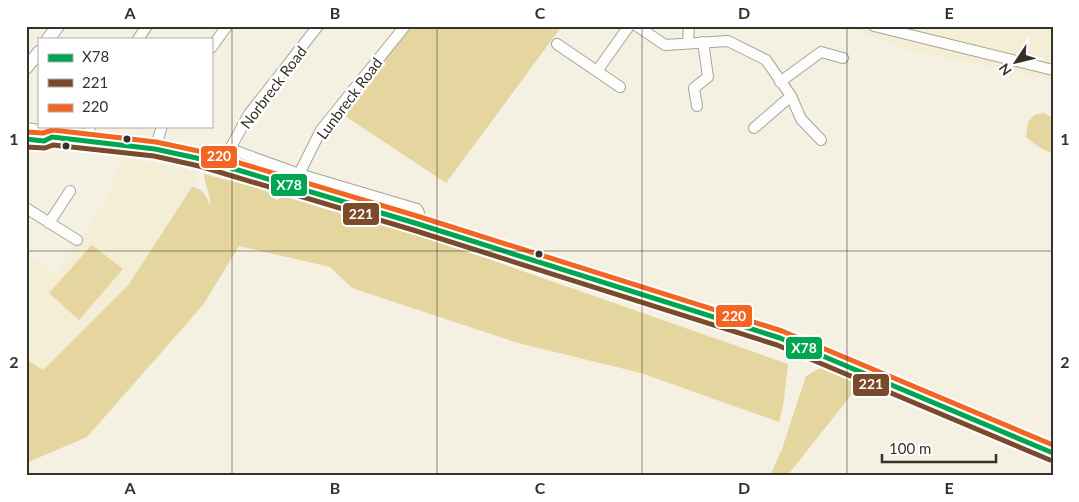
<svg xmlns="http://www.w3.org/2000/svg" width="1079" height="502" font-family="Lato,sans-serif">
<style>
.built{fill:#f5eed6}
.green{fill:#e5d69f}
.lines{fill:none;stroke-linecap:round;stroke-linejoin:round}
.minor-casing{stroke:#a7a49a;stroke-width:12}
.major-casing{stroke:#a7a49a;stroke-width:14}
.minor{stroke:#fdfdfb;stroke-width:10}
.major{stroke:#fdfdfb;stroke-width:12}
.bus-1-casing{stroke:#fff;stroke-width:9}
.bus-2-casing{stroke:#fff;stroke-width:9}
.bus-3-casing{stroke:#fff;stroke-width:9}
.bus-1{stroke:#00a651;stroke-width:5}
.bus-2{stroke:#7a4b2a;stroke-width:5}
.bus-3{stroke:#f26522;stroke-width:5}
.grid{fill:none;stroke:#353229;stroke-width:1;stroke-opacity:0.55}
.bus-dot{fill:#353229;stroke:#fff;stroke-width:2}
.labels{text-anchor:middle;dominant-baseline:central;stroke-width:5;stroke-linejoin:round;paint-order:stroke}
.street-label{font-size:15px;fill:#353229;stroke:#fff}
.line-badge{stroke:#fff;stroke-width:2}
.badge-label{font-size:14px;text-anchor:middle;font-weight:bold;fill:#fff}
.neatline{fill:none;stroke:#353229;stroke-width:2}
.grid-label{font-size:16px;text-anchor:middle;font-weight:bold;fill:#353229}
</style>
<rect width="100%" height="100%" fill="#f4f0e2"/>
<path class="built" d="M846,26H1053V80L907,50Z
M122,156L198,173L192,187L129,284L43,370L26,359V253L57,273L103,204L120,166Z"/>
<path class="green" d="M409,26H562L446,183L342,114Z
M1044,113L1053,118V150L1051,153L1039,147L1026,137L1028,123L1034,115Z
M204,174L266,190L271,197L277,200L285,196L318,207L437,241L788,364L783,407L779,422L641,373L518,343L352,288L330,267L239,246L203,305L87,437L26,463V359L43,370L129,284L192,187C204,189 206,197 210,205C211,194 205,186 204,174Z
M92,245L123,269L79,320L49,293Z
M733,311L799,335L844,353L841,359L729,317Z
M822,367L860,384L787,476H770L782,449L806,376Z"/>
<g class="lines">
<defs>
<path id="minor" d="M637,26L665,45L728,41L766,60L791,96L801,119L821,140
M874,26L1053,70
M138,39L147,26
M688,43L689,26
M557,44L620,87
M211,48L227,26
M597,71L629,26
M780,82L821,52L843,58
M697,106L694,88L708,77L703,42
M754,128L791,96
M88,140L90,126
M155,149L162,126
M230,149L249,114L318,26
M205,160L214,152L230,149L299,174L417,209L419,213L415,223
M299,174L321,130L405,26
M26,208L77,240
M49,223L70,191"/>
<path id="major" d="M48,39L58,26
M26,68L39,52
M26,129L46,132L52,137
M26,139L44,141L52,137L88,140L155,149L201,159L415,223L780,338L1053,453"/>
</defs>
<use href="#minor" class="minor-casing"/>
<use href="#major" class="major-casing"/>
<use href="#minor" class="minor"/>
<use href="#major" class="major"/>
<defs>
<path id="bus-1" d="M26,139L44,141L52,137L155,149L201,159L415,223L780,338L1053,453"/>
<path id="bus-2" d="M26,147L45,148L53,145L154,156L199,166L413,230L777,345L1050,460"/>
<path id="bus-3" d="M27,132L43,133L53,130L156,142L203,152L417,216L782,331L1053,445"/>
</defs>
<use href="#bus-1" class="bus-1-casing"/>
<use href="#bus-2" class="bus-2-casing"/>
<use href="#bus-3" class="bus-3-casing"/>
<use href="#bus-1" class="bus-1"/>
<use href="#bus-2" class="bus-2"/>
<use href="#bus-3" class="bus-3"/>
</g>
<path class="grid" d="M232,26V476M437,26V476M642,26V476M847,26V476M26,251H1053"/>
<g class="bus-dot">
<circle cx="127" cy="139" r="4.5"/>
<circle cx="66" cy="146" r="4.5"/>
<circle cx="539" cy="254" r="4.5"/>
</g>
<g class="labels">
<g class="street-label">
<text transform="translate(273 87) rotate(-53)">Norbreck Road</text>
<text transform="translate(349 98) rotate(-53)">Lunbreck Road</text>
</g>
</g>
<g class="line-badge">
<rect x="200" y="145" width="38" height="24" rx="5" fill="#f26522"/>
<rect x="270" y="173" width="38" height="24" rx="5" fill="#00a651"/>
<rect x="342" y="202" width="38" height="24" rx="5" fill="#7a4b2a"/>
<rect x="715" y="304" width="38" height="24" rx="5" fill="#f26522"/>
<rect x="785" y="336" width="38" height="24" rx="5" fill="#00a651"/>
<rect x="852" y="373" width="38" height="24" rx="5" fill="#7a4b2a"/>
</g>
<g class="badge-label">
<text x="219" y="161">220</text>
<text x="289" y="190">X78</text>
<text x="361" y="219">221</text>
<text x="734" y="321">220</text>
<text x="804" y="353">X78</text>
<text x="871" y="389">221</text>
</g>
<rect width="1079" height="502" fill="none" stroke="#ffffff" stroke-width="55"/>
<rect x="38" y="38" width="175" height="90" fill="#ffffff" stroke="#aeada9"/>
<rect x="48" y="54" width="25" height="8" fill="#00a651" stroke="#aeada9"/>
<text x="82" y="62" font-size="15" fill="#353229">X78</text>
<rect x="48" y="79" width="25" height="8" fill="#7a4b2a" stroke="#aeada9"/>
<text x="82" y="88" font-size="15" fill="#353229">221</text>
<rect x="48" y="104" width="25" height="8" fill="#f26522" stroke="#aeada9"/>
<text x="82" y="112" font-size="15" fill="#353229">220</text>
<g transform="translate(1016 62) rotate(235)" stroke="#ffffff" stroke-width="4" paint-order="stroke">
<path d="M0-4L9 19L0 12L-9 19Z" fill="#353229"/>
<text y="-8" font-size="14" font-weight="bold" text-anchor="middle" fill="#353229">N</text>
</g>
<path d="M882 454v8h114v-8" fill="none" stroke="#353229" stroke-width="2.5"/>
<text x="889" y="454" font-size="15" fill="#353229" stroke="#ffffff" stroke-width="4" paint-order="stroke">100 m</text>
<rect x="28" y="28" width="1024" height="446" class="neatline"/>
<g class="grid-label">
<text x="130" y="19">A</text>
<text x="335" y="19">B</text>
<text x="540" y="19">C</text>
<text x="744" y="19">D</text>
<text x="949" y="19">E</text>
<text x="14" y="145">1</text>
<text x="1065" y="145">1</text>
<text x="14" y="368">2</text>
<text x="1065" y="368">2</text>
<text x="130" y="494">A</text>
<text x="335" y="494">B</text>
<text x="540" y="494">C</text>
<text x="744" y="494">D</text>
<text x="949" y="494">E</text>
</g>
</svg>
